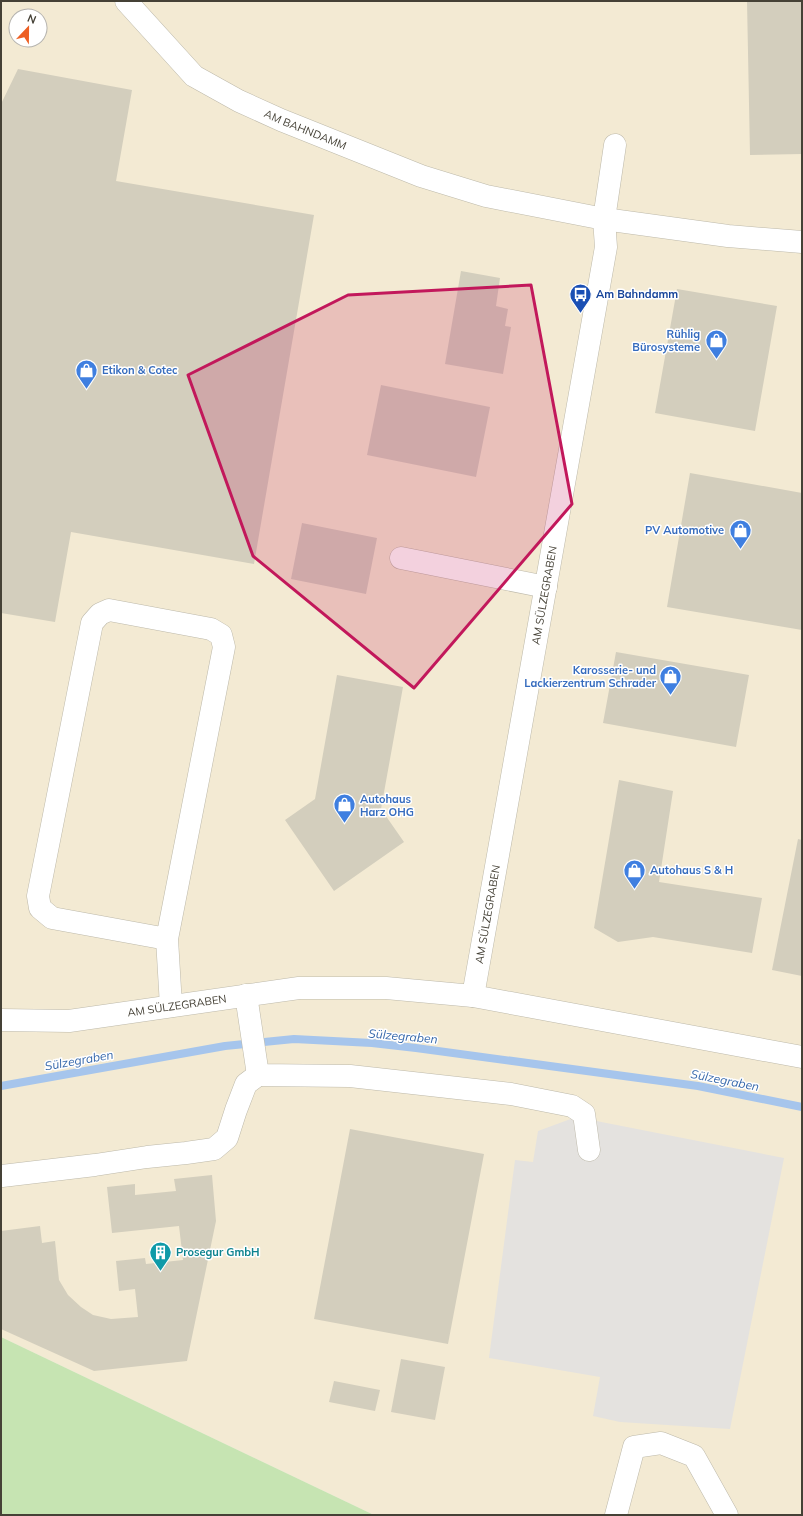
<svg xmlns="http://www.w3.org/2000/svg" width="803" height="1516" font-family="Mulish,sans-serif">
<style>
.commercial{fill:#f3ead3;fill-rule:evenodd}
.green{fill:#c6e4b2}
.parking{fill:#e4e2df}
.lines{fill:none;stroke-linecap:round;stroke-linejoin:round}
.stream{stroke:#a6c5ec;stroke-width:8}
.building{fill:#d3cebd}
.minor-casing{stroke:#bdb9aa;stroke-width:23}
.minor{stroke:#fff;stroke-width:22}
.marked{fill:#c2185b;fill-opacity:0.2;stroke:#c2185b;stroke-width:3;stroke-linejoin:round}
.labels{text-anchor:middle;dominant-baseline:central;stroke-width:3;stroke-linejoin:round;paint-order:stroke}
.street-label{font-size:11px;fill:#454136;stroke:#fff}
.transit-label{font-size:11px;font-weight:bold;fill:#164399;stroke:#fff;text-anchor:start}
.shop-label{font-size:11px;font-weight:bold;fill:#366cbe;stroke:#fff;text-anchor:end}
.culture-label{font-size:11px;font-weight:bold;fill:#0d838f;stroke:#fff;text-anchor:start}
.water-label{font-size:12px;font-style:italic;fill:#3668ab;stroke:#fff}
</style>
<rect width="100%" height="100%" fill="#f2f1e7"/>
<path class="commercial" d="M1,1H802V1515H374L1,1337ZM16,16H40V40H16Z"/>
<path class="green" d="M1,1337L374,1515H1Z"/>
<path class="parking" d="M576,1117L784,1158L730,1429L620,1422L593,1416L600,1377L489,1358L515,1160L533,1162L538,1131Z"/>
<g class="lines">
<path class="stream" d="M1,1086L225,1046L294,1039L372,1043L416,1048L698,1086L802,1107"/>
</g>
<path class="building" d="M747,1H802V154L750,155Z
M18,69L132,90L116,181L314,215L254,564L71,532L55,622L1,613V104Z
M461,271L500,278L496,306L508,309L505,326L511,327L503,374L445,364Z
M677,289L777,306L755,431L655,413Z
M381,385L490,407L476,477L367,455Z
M690,473L802,493V630L667,607Z
M302,523L377,538L366,594L291,579Z
M616,652L749,675L736,747L603,723Z
M337,675L403,687L381,809L404,842L334,891L285,820L315,799Z
M619,780L673,791L659,882L762,898L752,953L653,937L618,942L594,928Z
M798,839L802,840V976L772,970Z
M350,1129L484,1154L448,1344L314,1319Z
M212,1175L216,1221L187,1361L94,1371L1,1329V1231L40,1226L42,1243L55,1241L59,1280L68,1295L81,1307L93,1315L111,1319L138,1317L135,1289L119,1291L116,1261L145,1258L146,1264L183,1260L179,1226L112,1233L107,1187L135,1184V1195L176,1191L174,1179Z
M401,1359L445,1367L435,1420L391,1412Z
M334,1381L380,1390L375,1411L329,1402Z"/>
<g class="lines">
<defs>
<g id="minor">
<path id="s1" d="M126,1L194,76L239,101L281,120L421,176L486,196L604,219L728,236L802,242"/>
<path d="M401,558L546,587"/>
<path d="M167,939L224,647L221,635L211,629L109,610L100,614L92,623L38,896L40,908L52,918L167,939L171,1006"/>
<path d="M246,995L258,1075L350,1076L511,1094L572,1106L584,1114L589,1150"/>
<path id="s2" d="M473,996L606,247L604,219L615,145"/>
<path id="s3" d="M1,1020L69,1021L299,988H386L473,996L802,1057"/>
<path d="M2,1176L95,1165L147,1157L186,1153L214,1149L227,1138L236,1110L246,1084L258,1075"/>
<path d="M616,1515L634,1447L661,1443L694,1456L727,1515"/>
</g>
</defs>
<use href="#minor" class="minor-casing"/>
<use href="#minor" class="minor"/>
</g>
<path class="marked" d="M531,285L572,504L414,688L253,556L188,375L348,295Z"/>
<defs>
<symbol id="bus-pin" viewBox="-11 -11 22 30"><path d="M0 17L-7.5 6A9.5 9.5 0 1 1 7.5 6Z" fill="#1a4fb4" stroke="#fff"/><path d="M-5-6H5V4H4V6H2V4H-2V6H-4V4H-5ZM-3.5-4V0h7V-4ZM-3.5 1.2v1.5H-2V1.2ZM2 1.2v1.5H3.5V1.2Z" fill="#fff"/></symbol>
<symbol id="shop-pin" viewBox="-11 -11 22 30"><path d="M0 17L-7.5 6A9.5 9.5 0 1 1 7.5 6Z" fill="#3f7fe0" stroke="#fff"/><path d="M-5-2.5h2.3a2.7 3.5 0 0 1 5.4 0H5L5.5 6h-11ZM-1.5-2.5h3a1.5 2.3 0 0 0-3 0Z" fill="#fff"/></symbol>
<symbol id="building-pin" viewBox="-11 -11 22 30"><path d="M0 17L-7.5 6A9.5 9.5 0 1 1 7.5 6Z" fill="#0f9aa8" stroke="#fff"/><path d="M-4-6H4V6H1V3H-1V6H-4ZM-2.5-4.3h1.7v1.8h-1.7ZM.8-4.3h1.7v1.8H.8ZM-2.5-1h1.7V.8h-1.7ZM.8-1h1.7V.8H.8Z" fill="#fff"/></symbol>
</defs>
<g fill-rule="evenodd">
<use href="#bus-pin" x="568" y="282" width="25" height="34"/>
<use href="#shop-pin" x="704" y="328" width="25" height="34"/>
<use href="#shop-pin" x="74" y="358" width="25" height="34"/>
<use href="#shop-pin" x="728" y="518" width="25" height="34"/>
<use href="#shop-pin" x="658" y="664" width="25" height="34"/>
<use href="#shop-pin" x="332" y="792" width="25" height="34"/>
<use href="#shop-pin" x="622" y="858" width="25" height="34"/>
<use href="#building-pin" x="148" y="1240" width="25" height="34"/>
</g>
<g class="labels">
<g class="street-label">
<text stroke="none"><textPath href="#s1" startOffset="225">AM BAHNDAMM</textPath></text>
<text stroke="none"><textPath href="#s2" startOffset="407">AM SÜLZEGRABEN</textPath></text>
<text stroke="none"><textPath href="#s2" startOffset="83">AM SÜLZEGRABEN</textPath></text>
<text stroke="none"><textPath href="#s3" startOffset="177">AM SÜLZEGRABEN</textPath></text>
</g>
<g class="transit-label">
<text x="596" y="294">Am Bahndamm</text>
</g>
<g class="shop-label">
<text x="700" y="334">Rühlig<tspan x="700" dy="13">Bürosysteme</tspan></text>
<text x="102" y="370" text-anchor="start">Etikon &amp; Cotec</text>
<text x="724" y="530">PV Automotive</text>
<text x="656" y="670">Karosserie- und<tspan x="656" dy="13">Lackierzentrum Schrader</tspan></text>
<text x="360" y="799" text-anchor="start">Autohaus<tspan x="360" dy="13">Harz OHG</tspan></text>
<text x="650" y="870" text-anchor="start">Autohaus S &amp; H</text>
</g>
<g class="culture-label">
<text x="176" y="1252">Prosegur GmbH</text>
</g>
<g class="water-label">
<text transform="translate(403 1036) rotate(5)">Sülzegraben</text>
<text transform="translate(79 1060) rotate(-10)">Sülzegraben</text>
<text transform="translate(725 1080) rotate(11)">Sülzegraben</text>
</g>
</g>
<rect width="803" height="1516" fill="none" stroke="#454136" stroke-width="4"/>
<g transform="translate(28 28) rotate(22)"><circle r="19" fill="#ffffff" stroke="#b5b3af"/>
<path d="M0-3L7 15L0 10L-7 15Z" fill="#ed5f23"/>
<text y="-6" font-size="11" font-weight="bold" text-anchor="middle" fill="#454136">N</text>
</g>
</svg>
